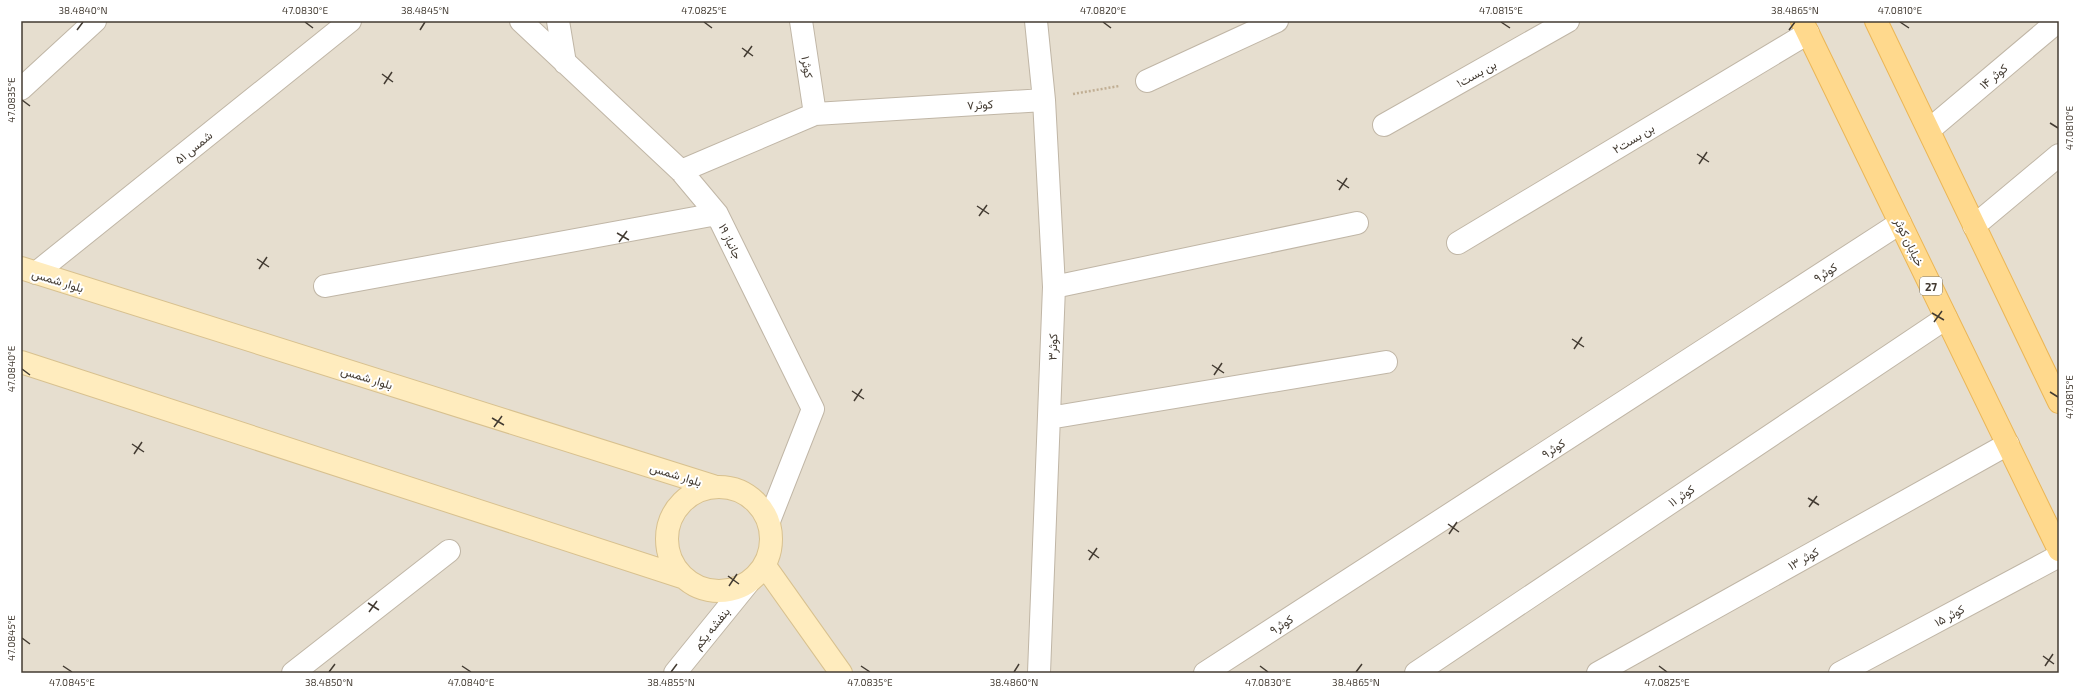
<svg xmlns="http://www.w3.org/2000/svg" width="2080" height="694" font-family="'Exo 2',Vazirmatn,sans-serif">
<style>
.residential{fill:#e6decf}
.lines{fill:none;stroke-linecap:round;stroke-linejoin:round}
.street-casing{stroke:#c0b6a6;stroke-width:24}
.secondary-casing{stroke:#d8c18f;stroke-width:24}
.primary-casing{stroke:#ebb656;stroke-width:24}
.path{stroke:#c0ae93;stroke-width:2.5;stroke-dasharray:2 2;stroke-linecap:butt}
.street{stroke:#fff;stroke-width:22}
.secondary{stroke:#ffecbe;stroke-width:22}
.primary{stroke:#ffd98d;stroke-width:22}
.ticks{fill:none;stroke:#433b32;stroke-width:1.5}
.labels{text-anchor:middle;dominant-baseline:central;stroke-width:4;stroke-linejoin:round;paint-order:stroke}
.shield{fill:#fff;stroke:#7b7670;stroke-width:1}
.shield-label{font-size:11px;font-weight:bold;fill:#433b32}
.street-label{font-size:12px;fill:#433b32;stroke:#fff}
.neatline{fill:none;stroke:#433b32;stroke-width:1.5}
.ticks-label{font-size:10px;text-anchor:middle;fill:#433b32}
</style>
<rect width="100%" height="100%" fill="#f2ece1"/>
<path class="residential" d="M21,21H2059V673H21Z"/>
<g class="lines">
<defs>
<path id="street" d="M521,21L681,171L717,214L813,409L769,521
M558,21L565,63
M801,21L815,114
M1036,21L1044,100L1054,287L1039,673
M1147,81L1277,21
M21,89L95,21
M1384,125L1568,21
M1929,130L2058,21
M681,171L815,114L1044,100
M1974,226L2059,155
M1458,243L1808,33
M36,273L350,21
M325,286L717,214
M1054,287L1357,223
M1049,418L1386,362
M293,673L449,551
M675,673L748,583
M1205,673L1900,223
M1416,673L1946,318
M1598,673L2008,444
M1840,673L2059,556"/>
<path id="secondary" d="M21,268L713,486
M21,362L682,577
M667 539a52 52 0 1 1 104 0a52 52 0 1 1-104 0Z
M765,566L841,673"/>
<path id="primary" d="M1802,21L2059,550
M1876,21L2059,402"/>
</defs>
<use href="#street" class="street-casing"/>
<use href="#secondary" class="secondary-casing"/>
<use href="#primary" class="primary-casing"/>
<path class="path" d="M1073,94L1119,86"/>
<use href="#street" class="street"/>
<use href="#secondary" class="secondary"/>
<use href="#primary" class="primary"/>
</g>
<path class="ticks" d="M305,22L313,28M704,22L712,28M1103,22L1111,28M1501,22L1510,28M1900,22L1909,28M77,30L83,22M420,30L425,22M1789,30L1795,22M742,48L753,56M744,57L752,46M382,74L393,82M384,84L392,72M22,100L30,106M2050,123L2058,128M1697,154L1709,162M1699,164L1707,152M1337,180L1349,188M1339,190L1347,178M977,206L989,214M979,216L987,205M617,233L629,240M619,242L627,231M257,259L269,267M259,269L267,257M1932,313L1944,320M1934,322L1942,311M1572,339L1584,347M1574,349L1582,337M1212,365L1224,373M22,369L30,375M1214,375L1222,363M852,391L864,399M2050,392L2058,397M854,401L862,389M492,418L504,425M494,427L502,416M132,444L144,452M134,454L142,442M1808,498L1819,505M1809,507L1817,496M1448,524L1459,532M1449,534L1457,522M1088,550L1099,558M1089,560L1097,548M728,576L739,584M729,586L737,574M368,603L379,610M369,612L377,601M22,638L30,644M2043,656L2054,664M63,666L72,672M462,666L471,672M861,666L870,672M1260,666L1268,672M1659,666L1667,672M2045,666L2053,654M329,672L335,664M671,672L677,664M1014,672L1019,664M1356,672L1362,664"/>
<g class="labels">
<rect class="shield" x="1920" y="277" width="22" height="18" rx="3"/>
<g class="shield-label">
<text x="1931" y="286">27</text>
</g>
<g class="street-label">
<text transform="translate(808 67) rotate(81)">کوثر۱</text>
<text transform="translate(1476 73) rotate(-29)">بن بست۱</text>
<text transform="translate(1993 76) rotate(-40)">کوثر ۱۴</text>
<text transform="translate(980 104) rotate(-3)">کوثر۷</text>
<text transform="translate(1633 138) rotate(-31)">بن بست۲</text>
<text transform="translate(193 147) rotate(-39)">شمس ۵۱</text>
<text transform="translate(731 241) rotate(64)">جانباز ۱۹</text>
<text transform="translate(1910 242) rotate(64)">خیابان کوثر</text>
<text transform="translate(1825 272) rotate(-33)">کوثر۹</text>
<text transform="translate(58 280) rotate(17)">بلوار شمس</text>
<text transform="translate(1052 347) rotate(-88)">کوثر۳</text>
<text transform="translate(367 377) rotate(17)">بلوار شمس</text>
<text transform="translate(1553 448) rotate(-33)">کوثر۹</text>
<text transform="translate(676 474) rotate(17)">بلوار شمس</text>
<text transform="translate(1681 495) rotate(-34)">کوثر ۱۱</text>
<text transform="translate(1803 558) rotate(-29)">کوثر ۱۳</text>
<text transform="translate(1949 615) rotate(-28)">کوثر ۱۵</text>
<text transform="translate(1281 624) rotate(-33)">کوثر۹</text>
<text transform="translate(711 628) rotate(-51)">بنفشه یکم</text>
</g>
</g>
<rect width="2080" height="694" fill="none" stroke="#ffffff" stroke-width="44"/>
<rect x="22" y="22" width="2036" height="650" class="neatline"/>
<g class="ticks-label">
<text x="83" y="14">38.4840°N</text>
<text x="305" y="14">47.0830°E</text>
<text x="425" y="14">38.4845°N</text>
<text x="704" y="14">47.0825°E</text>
<text x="1103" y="14">47.0820°E</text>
<text x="1501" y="14">47.0815°E</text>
<text x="1795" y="14">38.4865°N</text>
<text x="1900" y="14">47.0810°E</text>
<text transform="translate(11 100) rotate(-90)" y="4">47.0835°E</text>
<text transform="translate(2069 128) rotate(-90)" y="4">47.0810°E</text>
<text transform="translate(11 369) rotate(-90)" y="4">47.0840°E</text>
<text transform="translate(2069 397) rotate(-90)" y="4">47.0815°E</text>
<text transform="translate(11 638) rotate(-90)" y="4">47.0845°E</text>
<text x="72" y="686">47.0845°E</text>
<text x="329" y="686">38.4850°N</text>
<text x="471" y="686">47.0840°E</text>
<text x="671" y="686">38.4855°N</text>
<text x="870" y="686">47.0835°E</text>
<text x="1014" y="686">38.4860°N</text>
<text x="1268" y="686">47.0830°E</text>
<text x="1356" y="686">38.4865°N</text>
<text x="1667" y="686">47.0825°E</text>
</g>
</svg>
